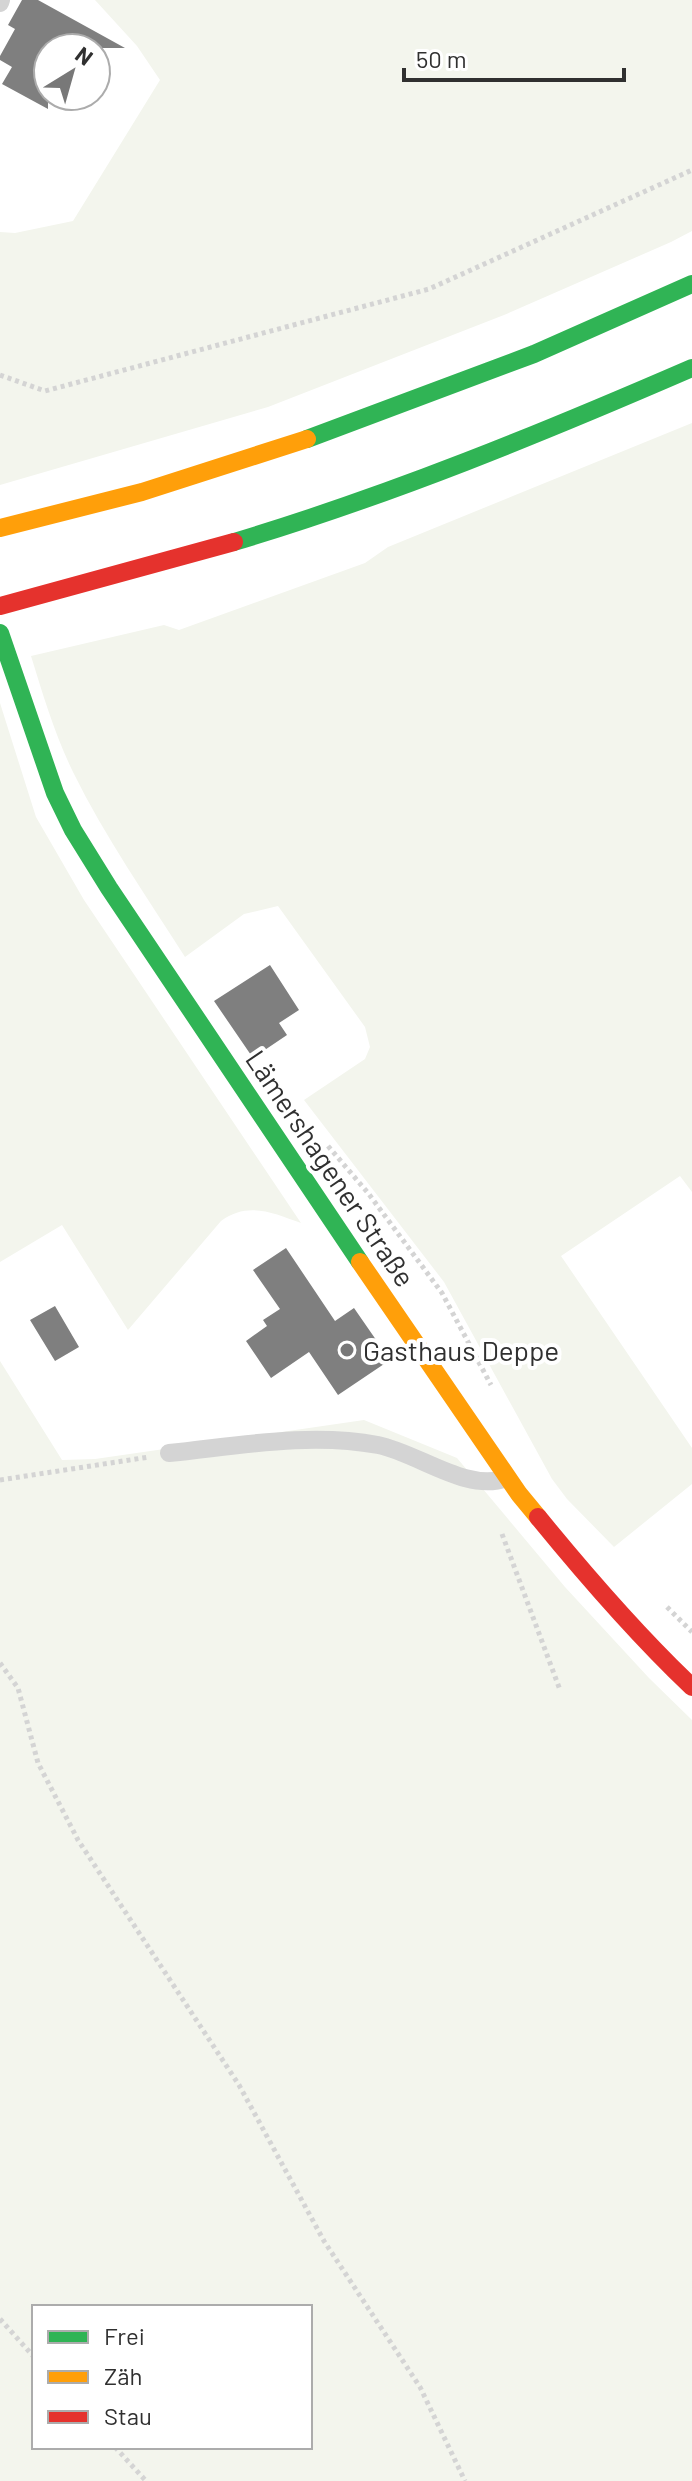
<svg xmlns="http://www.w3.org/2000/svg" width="692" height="2481" font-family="Barlow,sans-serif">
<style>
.green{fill:#f3f5ed;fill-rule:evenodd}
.building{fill:#7f7f7f}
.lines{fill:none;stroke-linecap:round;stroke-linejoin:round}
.path{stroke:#d4d4d4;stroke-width:5;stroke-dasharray:4 4;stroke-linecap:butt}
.lane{stroke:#d4d4d4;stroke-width:18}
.fast{stroke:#30b455;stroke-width:18}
.slow{stroke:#ff9f0a;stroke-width:18}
.jam{stroke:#e5322d;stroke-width:18}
.poi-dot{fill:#787878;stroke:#fff;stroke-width:3}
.labels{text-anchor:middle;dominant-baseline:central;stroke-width:8;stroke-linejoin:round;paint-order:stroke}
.street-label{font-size:28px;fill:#303030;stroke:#fff}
.poi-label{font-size:28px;fill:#303030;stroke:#fff;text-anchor:start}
</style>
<rect width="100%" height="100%" fill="#fff"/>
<path class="green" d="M95,0H692V231L671,242L504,315L268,407L0,485V232L15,233L73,221L160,80L137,46Z
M692,423V1192L680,1176L561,1256L692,1448V1484L614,1547L567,1499L552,1479L444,1282L304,1100L365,1059L370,1047L365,1027L278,906L244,914L185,957C147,897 105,837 73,772C55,735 43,695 31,656L164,625L179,630L365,563L388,547Z
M0,703L36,817L84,900L301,1223C273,1213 248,1201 221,1221L128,1330L62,1225L0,1262Z
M0,1361L62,1460L95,1459L364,1420L457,1458L565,1587L649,1678L692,1720V2481H0ZM34,2307H310V2447H34Z"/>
<path class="building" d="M22,0H38L125,48H48V109L2,84L12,67L0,60V56L15,29L8,25Z
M270,965L299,1010L279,1023L287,1035L253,1058L214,1001Z
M286,1248L335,1321L354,1308L390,1360L338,1395L309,1352L271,1378L246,1341L267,1326L263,1320L280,1309L253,1270Z
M55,1306L79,1347L55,1361L30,1320Z"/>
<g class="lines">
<path class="path" d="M0,375L45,391L429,289L692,170
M328,1146L368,1193L442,1293L491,1385
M0,1480L149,1457
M502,1534L560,1690
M667,1607L692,1632
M0,1663L18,1688L38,1763L78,1840L239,2085L324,2241L420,2387L465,2481
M0,2319L34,2357
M115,2447L146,2481"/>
<path class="lane" d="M0,3L1,0
M169,1453C238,1446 309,1432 378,1445C418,1453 467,1493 506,1478"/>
<path class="fast" d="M307,439L534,354L692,284
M234,542C391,495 542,433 692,368
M0,633L55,793L73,830L109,888L360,1262"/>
<path class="slow" d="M0,528L142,492L307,439
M360,1262L519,1494L538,1517"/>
<path class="jam" d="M0,606L234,542
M538,1517C587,1577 636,1634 692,1687"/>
</g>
<circle class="poi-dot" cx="347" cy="1350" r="8"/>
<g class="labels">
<g class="street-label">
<text transform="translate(331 1168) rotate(56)">Lämershagener Straße</text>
</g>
<g class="poi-label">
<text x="363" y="1350">Gasthaus Deppe</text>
</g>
</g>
<rect x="32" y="2305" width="280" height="144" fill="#ffffff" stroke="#acacac" stroke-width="2"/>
<rect x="48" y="2331" width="40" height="12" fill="#30b455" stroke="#acacac" stroke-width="2"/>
<text x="104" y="2345" font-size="24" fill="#303030">Frei</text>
<rect x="48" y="2371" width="40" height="12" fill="#ff9f0a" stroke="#acacac" stroke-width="2"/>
<text x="104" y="2385" font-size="24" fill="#303030">Zäh</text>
<rect x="48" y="2411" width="40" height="12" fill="#e5322d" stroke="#acacac" stroke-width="2"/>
<text x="104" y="2425" font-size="24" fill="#303030">Stau</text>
<g transform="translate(72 72) rotate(37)"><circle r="38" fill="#ffffff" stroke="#acacac" stroke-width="2"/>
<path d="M0-6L14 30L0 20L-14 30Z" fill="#787878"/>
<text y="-12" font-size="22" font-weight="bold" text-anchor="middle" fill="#303030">N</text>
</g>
<path d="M404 68v12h220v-12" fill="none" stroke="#303030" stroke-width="4"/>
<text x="416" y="68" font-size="24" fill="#303030" stroke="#ffffff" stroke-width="6" paint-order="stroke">50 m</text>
</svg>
